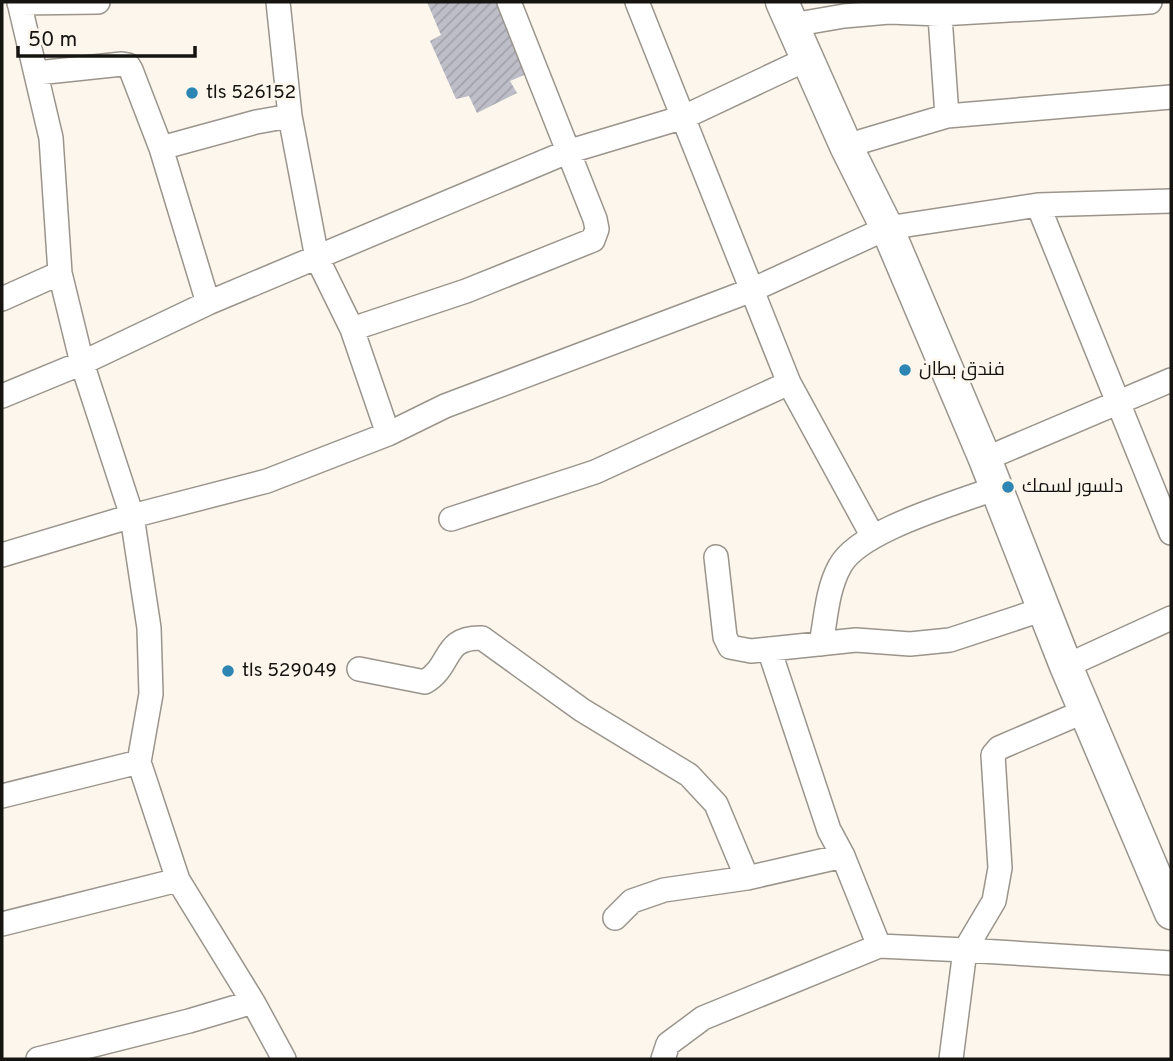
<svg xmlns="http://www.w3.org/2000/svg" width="1173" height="1061" font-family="Overpass,Cairo,sans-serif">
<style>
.building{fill:url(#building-hatch)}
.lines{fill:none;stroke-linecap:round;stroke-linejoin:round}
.street-casing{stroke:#9a958c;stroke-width:26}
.secondary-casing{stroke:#9a958c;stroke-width:35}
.street{stroke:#fff;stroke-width:23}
.secondary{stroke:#fff;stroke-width:32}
.poi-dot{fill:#2c85b3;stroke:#fcf6ed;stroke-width:2.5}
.labels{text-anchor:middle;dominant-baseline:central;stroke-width:5;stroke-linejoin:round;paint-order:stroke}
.poi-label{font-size:19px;fill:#161411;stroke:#fcf6ed;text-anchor:start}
</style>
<defs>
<pattern id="building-hatch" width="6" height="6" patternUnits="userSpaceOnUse" patternTransform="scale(1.75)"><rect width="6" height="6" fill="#bdbec8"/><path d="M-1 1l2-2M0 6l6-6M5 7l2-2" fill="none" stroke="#a2a2ab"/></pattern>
</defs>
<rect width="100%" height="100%" fill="#fcf6ed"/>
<path class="building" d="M427,2H502L531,72L510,81L517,93L477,113L469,96L456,99L430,41L441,35Z"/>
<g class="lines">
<defs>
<path id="street" d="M19,2L51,138L60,273L82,363L132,516L149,628L151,694L139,762L178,880L253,1002L284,1059
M278,2L290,116L317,258L352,329L388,434
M637,2L789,383L872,535
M939,2L947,116
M19,3L98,2
M792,25L844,16L889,12L940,14L1150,2
M37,73L122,64L128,65L131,70L161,148L208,303
M846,146L947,116L1171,97
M161,148L256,122L290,116
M1038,205L1171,533
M2,299L60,273
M352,329L466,291L593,240L597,229L595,219L509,2
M2,396L82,363L208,303L567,152L684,117L807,59
M985,459L1171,380
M451,519L595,472L789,383
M2,555L132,516L267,481L388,434L445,406L752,290L887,228L1038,205L1171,201
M716,557L725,637L730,647L751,651L856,640L910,644L950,640L1044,609
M821,644C826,618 827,589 840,566C859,530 957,503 996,488
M769,649L829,830L843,856L879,946L965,950L994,901L1000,868L993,755L999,748L1085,711
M1066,666L1171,618
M359,669L425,682C453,665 442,637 482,638L582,710L689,775L716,804L747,878
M2,796L139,762
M615,918L632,901L664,890L747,878L843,856
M2,924L178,880
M38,1059L189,1021L253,1002
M663,1059L668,1044L703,1018L879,946
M951,1059L965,950L1171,963"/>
<path id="secondary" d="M782,2L846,146L887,228L985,459L1066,666L1171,913"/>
</defs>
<use href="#street" class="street-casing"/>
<use href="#secondary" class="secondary-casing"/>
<use href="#street" class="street"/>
<use href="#secondary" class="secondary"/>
</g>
<g class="poi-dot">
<circle cx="192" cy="93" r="7"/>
<circle cx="905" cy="370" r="7"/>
<circle cx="1008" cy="487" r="7"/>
<circle cx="228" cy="671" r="7"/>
</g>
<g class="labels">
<g class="poi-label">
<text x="206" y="93">tls 526152</text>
<text x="919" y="370">فندق بطان</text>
<text x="1022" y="487">دلسور لسمك</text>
<text x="242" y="671">tls 529049</text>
</g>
</g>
<rect width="1173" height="1061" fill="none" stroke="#161411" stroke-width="7"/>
<path d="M18 46v10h177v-10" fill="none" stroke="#161411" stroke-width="3.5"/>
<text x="28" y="46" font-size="21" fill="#161411" stroke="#fcf6ed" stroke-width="5" paint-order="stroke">50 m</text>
</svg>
